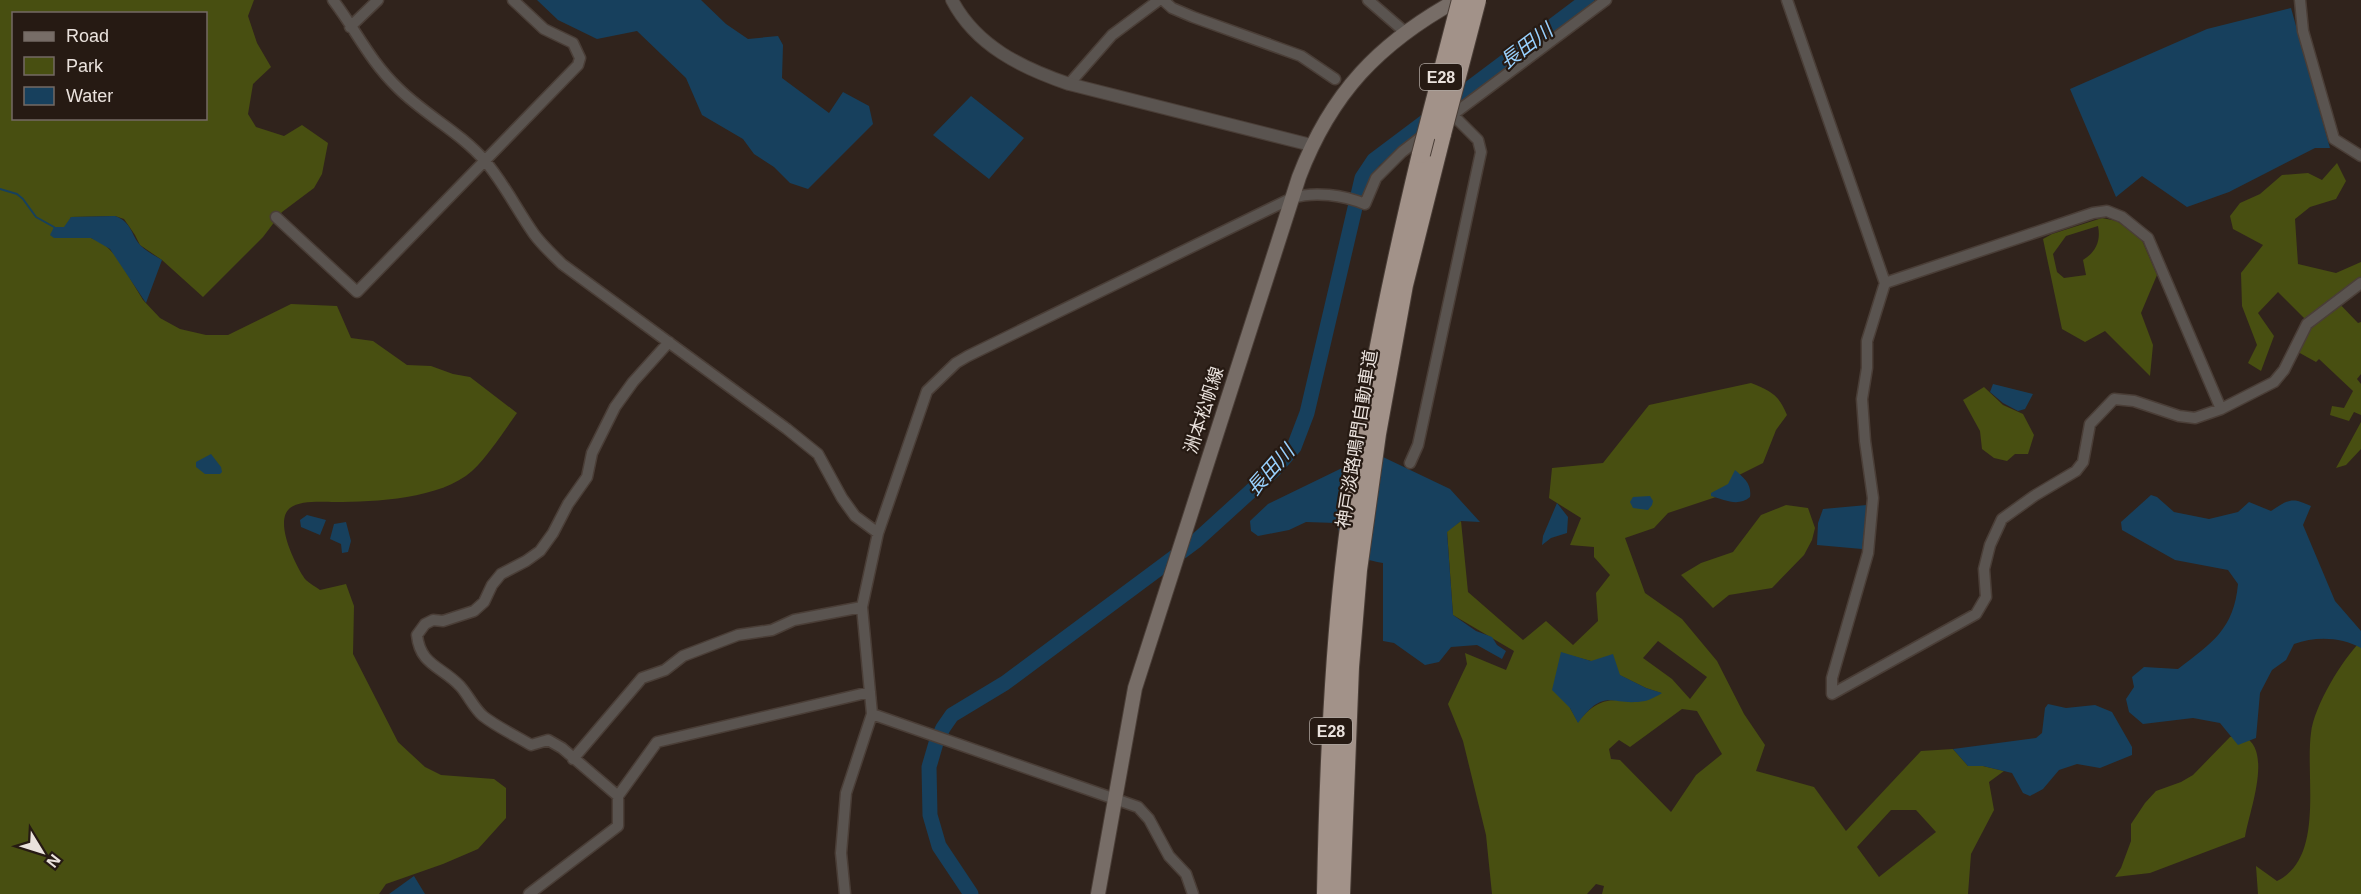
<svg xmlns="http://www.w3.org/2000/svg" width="2361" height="894" font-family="Helvetica,'Noto Sans JP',sans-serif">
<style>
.green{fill:#484f11;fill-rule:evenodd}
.water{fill:#17405d}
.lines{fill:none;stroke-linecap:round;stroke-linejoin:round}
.stream{stroke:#17405d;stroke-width:2}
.river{stroke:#17405d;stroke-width:15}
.minor-casing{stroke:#4a3e37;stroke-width:13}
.tertiary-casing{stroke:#4a3e37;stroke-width:14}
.secondary-casing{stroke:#4a3e37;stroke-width:16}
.motorway-casing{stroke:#4a3e37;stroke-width:20}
.minor{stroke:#5a5450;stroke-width:10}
.tertiary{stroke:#5a5450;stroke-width:12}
.secondary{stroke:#776d67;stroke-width:14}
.motorway{stroke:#a29289;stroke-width:18}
.motorway-bridge-casing{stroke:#4a3e37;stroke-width:20;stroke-linecap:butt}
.motorway-bridge{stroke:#a29289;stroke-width:18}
.labels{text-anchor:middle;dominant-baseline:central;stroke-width:4.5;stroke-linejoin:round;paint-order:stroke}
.shield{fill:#261a13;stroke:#afa6a0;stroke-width:1.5}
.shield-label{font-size:16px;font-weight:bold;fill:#eae2dd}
.street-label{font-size:18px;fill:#eae2dd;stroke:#261a13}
.water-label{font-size:20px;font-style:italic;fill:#98d0fd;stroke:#261a13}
</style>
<rect width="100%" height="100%" fill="#30231c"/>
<path class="green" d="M0,0H254L248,16L257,43L271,67L253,84L248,114L256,127L284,136L302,125L328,143L322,174L314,188L282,212L263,237L203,297L162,260L140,245L135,235L124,219L115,216L71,217L68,224L54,238H91L103,243L117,257L143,300L160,318L180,329L206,335H228L291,304L337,306L351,338L373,341L407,365L431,366L453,374L470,377L517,413C504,431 488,456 472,471C441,499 375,502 335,502C323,502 300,500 290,508C274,521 294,561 303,576C306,582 315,586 320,590L346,584L354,606L353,654L398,742L425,767L441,775L494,779L506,788V818L478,849L443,864L386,884L379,894H0ZM14,14H206V118H14Z
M2337,163L2346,181L2336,199L2310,207L2295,219L2298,264L2336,273L2361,262V281L2334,298L2358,323L2361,322V374L2357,379L2361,384V415L2354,412L2349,421L2330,415L2332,406L2344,408L2353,391L2319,359L2316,362L2298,352L2305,319L2278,292L2258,313L2274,336L2261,371L2248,363L2257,345L2242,306L2241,273L2263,245L2233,229L2230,216L2240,203L2260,194L2282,175L2308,173L2322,180Z
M2102,218L2117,221L2141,238L2157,275L2141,313L2153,345L2150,376L2105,331L2085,342L2062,329L2043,239L2052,234ZM2098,226C2101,241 2096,252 2083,260L2086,275L2064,278L2057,272L2053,254L2066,236Z
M1751,383C1771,391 1779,395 1787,415L1776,430L1763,463L1735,477L1722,495L1668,513L1654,528L1625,538L1645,593L1682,619L1717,661L1744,714L1765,745L1756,771L1814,787L1846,831L1921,751L1953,749L1968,766H1983L2004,771L1989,782L1994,810L1971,854L1968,894H1602L1604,886L1596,884L1587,894H1492L1486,835L1463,741L1448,704L1467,664L1465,653L1506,670L1514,651L1453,615L1447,531L1461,521L1468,592L1523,640L1546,621L1573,645L1598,621L1596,593L1610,575L1594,557V547L1570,545L1581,518L1549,498L1552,468L1603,463L1649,405ZM1658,641L1707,677L1690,699L1672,679L1643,658ZM1561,653L1591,661L1646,688L1661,693C1625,712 1609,683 1578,722L1570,708ZM1682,709L1697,711L1722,754L1696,775L1671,812L1620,760L1611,759L1609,749L1619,740L1630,747ZM1891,810H1916L1936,832L1879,877L1857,847Z
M1984,387L2003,405L2023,414L2034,435L2028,454H2015L2007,461L1994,458L1982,449L1980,431L1963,400Z
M2361,422V449L2346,465L2336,468Z
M1786,505L1808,508L1815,528L1812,540L1804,555L1772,588L1729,595L1713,608L1681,575L1701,563L1733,552L1761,515Z
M2361,641V894H2258L2256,866L2277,881C2325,858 2305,777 2311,733C2314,706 2342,660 2361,641Z
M2239,735C2276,744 2249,811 2245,837L2150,873L2115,877L2121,868L2131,841V824L2145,803L2156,791L2181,782L2193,775L2230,737Z"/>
<path class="water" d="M537,0H701L726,24L748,39L778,36L783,45L782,78L829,113L843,92L869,106L873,124L808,189L790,183L774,167L754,154L743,139L702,115L686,78L637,31L597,39L558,20Z
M2291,8L2330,148H2315L2229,192L2187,207L2142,176L2116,197L2070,89L2207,29Z
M971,96L1024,138L989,179L933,135Z
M115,216C133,223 130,234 141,246C146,251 155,256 162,260L146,303L110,249L91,238H54L50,235L54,227H64L71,217Z
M1993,384L2033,394L2025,409L2018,411L2003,403L1990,392Z
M211,454L221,467L222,472L220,474H205L196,467V462Z
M1383,457L1450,489L1480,522L1461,521L1447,532L1453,615L1476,631L1492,637L1497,645L1506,651L1502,659L1477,645L1451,647L1439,662L1425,665L1394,643L1383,641V563C1351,557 1347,555 1336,523L1306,522L1289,530L1258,536L1251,531L1250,521L1268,504L1340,469Z
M1735,470C1744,478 1752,484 1750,497C1738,507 1725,500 1711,496V493L1728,484Z
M2151,495L2157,497L2174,512L2209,519L2238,512L2249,502L2271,511C2289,499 2292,497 2311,506L2303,525L2335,601L2361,631V648C2341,637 2316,636 2294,644L2286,660L2272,670L2260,693L2256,738L2238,745L2220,723L2193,718L2143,724L2129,712L2126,699L2134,687L2132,677L2144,667L2178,669C2212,643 2234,629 2238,584L2228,570L2175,560L2122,530L2121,522Z
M1650,496L1653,501L1652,505L1648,510L1633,508L1630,502L1633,497Z
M1557,503L1568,517L1567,533L1551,538L1542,545L1543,536Z
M1867,505L1862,549L1817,545L1818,523L1823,509Z
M307,515L326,520L320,535L301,527L300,520Z
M346,522L351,541L348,552L342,553L341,544L330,539L334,524Z
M1561,652L1591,661L1613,654L1620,675L1646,688L1662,693C1657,696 1650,700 1645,701C1610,707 1606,686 1578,723L1570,708L1552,690Z
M2048,704L2066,708L2095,705L2112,712L2132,747V755L2100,768L2077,764L2059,770L2043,789L2030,796L2023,793L2012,773L1983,766H1968L1953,749L2036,738L2042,733L2045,708Z
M414,876L425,894H389Z"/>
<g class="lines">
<path class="stream" d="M0,189L17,194L23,199L36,217L54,227"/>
<path class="river" d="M971,894L939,846L930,815L929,767L936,743L943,728L952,715L1005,683L1196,541L1274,470L1294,447L1307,413L1362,178L1374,160L1587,0"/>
<defs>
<path id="minor" d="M333,0C356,30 369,60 398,88C425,115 460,132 485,161C504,183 517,210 534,234C542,245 552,254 562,264L787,429L818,454L842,498L855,516L878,533
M1163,0L1172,8L1193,17L1301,56L1335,79
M1368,0L1405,32
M1787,0L1885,283L1867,341V368L1862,399L1865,441L1873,498L1868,553L1832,678V694L1976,614L1986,597L1984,569L1990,545L2002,519L2034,496L2076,471L2083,462L2090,424L2114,399L2134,401L2179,416L2195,418L2221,409L2274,382L2284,370L2307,324L2361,283
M2300,0L2303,31L2334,139L2361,156
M350,27L378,0
M1069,84L1112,35L1159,0
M1447,119L1606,0
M276,217L357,292L578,65L580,58L573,43L544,29L513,0
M1885,283L2093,213L2107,211L2122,217L2148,238L2221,409
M1410,463L1418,445L1481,152L1478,140L1452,114
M872,714L1138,807L1149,819L1169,856L1186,874L1193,894
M573,759L642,678L665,670L683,656L738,635L772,630L794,620L862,607
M618,796L562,748L548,740L531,745C516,736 497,727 483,716C473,707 469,696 460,686C441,666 420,665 417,635L425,624L433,620L443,621L474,611L484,602L492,585L501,574L526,561L540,551L553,533L568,504L587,477L592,453L615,407L633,382L669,342
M529,894L618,826V796L657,742L870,692
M845,894L841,853L846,793L872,714L862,607L878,533L927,391L956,363L968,356L1292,198C1315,191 1343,195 1365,204L1376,178L1402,152L1424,135"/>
<path id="tertiary" d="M952,0C976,46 1022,68 1069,84L1311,145"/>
<path id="secondary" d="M1098,894L1135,688L1299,177C1331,93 1379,43 1457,0"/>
<path id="motorway" d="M1326,894C1328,785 1332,676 1344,568C1360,428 1388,291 1421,154
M1341,894L1350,667L1358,570L1377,434L1404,285L1442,134"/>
</defs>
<use href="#minor" class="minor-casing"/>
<use href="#tertiary" class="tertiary-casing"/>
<use href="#secondary" class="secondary-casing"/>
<use href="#motorway" class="motorway-casing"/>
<use href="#minor" class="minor"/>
<use href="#tertiary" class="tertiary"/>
<use href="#secondary" class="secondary"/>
<use href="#motorway" class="motorway"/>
<defs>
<path id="motorway-bridge" d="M1442,134L1477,0
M1421,154L1461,0"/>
</defs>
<use href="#motorway-bridge" class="motorway-bridge-casing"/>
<use href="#motorway-bridge" class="motorway-bridge"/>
</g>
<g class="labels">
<g class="shield">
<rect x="1420" y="64" width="42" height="26" rx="4.5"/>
<rect x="1310" y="718" width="42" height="26" rx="4.5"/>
</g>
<g class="shield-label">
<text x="1441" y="77">E28</text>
<text x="1331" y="731">E28</text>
</g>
<g class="street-label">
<text transform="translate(1204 410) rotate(-72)">洲本松帆線</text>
<text transform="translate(1357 439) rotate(-81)">神戸淡路鳴門自動車道</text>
</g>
<g class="water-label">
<text transform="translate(1526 46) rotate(-37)">長田川</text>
<text transform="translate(1270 470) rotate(-48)">長田川</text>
</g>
</g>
<rect x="12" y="12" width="195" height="108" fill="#261a13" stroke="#746a64" stroke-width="1.5"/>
<rect x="24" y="32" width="30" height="9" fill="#776d67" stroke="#746a64" stroke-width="1.5"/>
<text x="66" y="42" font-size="18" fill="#eae2dd">Road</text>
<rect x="24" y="57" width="30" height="18" fill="#484f11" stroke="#746a64" stroke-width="1.5"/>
<text x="66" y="72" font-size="18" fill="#eae2dd">Park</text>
<rect x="24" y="87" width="30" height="18" fill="#17405d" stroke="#746a64" stroke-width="1.5"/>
<text x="66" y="102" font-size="18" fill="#eae2dd">Water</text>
<g transform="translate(42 852) rotate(128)" stroke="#261a13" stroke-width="4.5" paint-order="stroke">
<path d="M0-4.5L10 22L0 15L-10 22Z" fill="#eae2dd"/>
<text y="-9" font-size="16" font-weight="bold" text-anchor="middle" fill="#eae2dd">N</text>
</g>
</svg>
